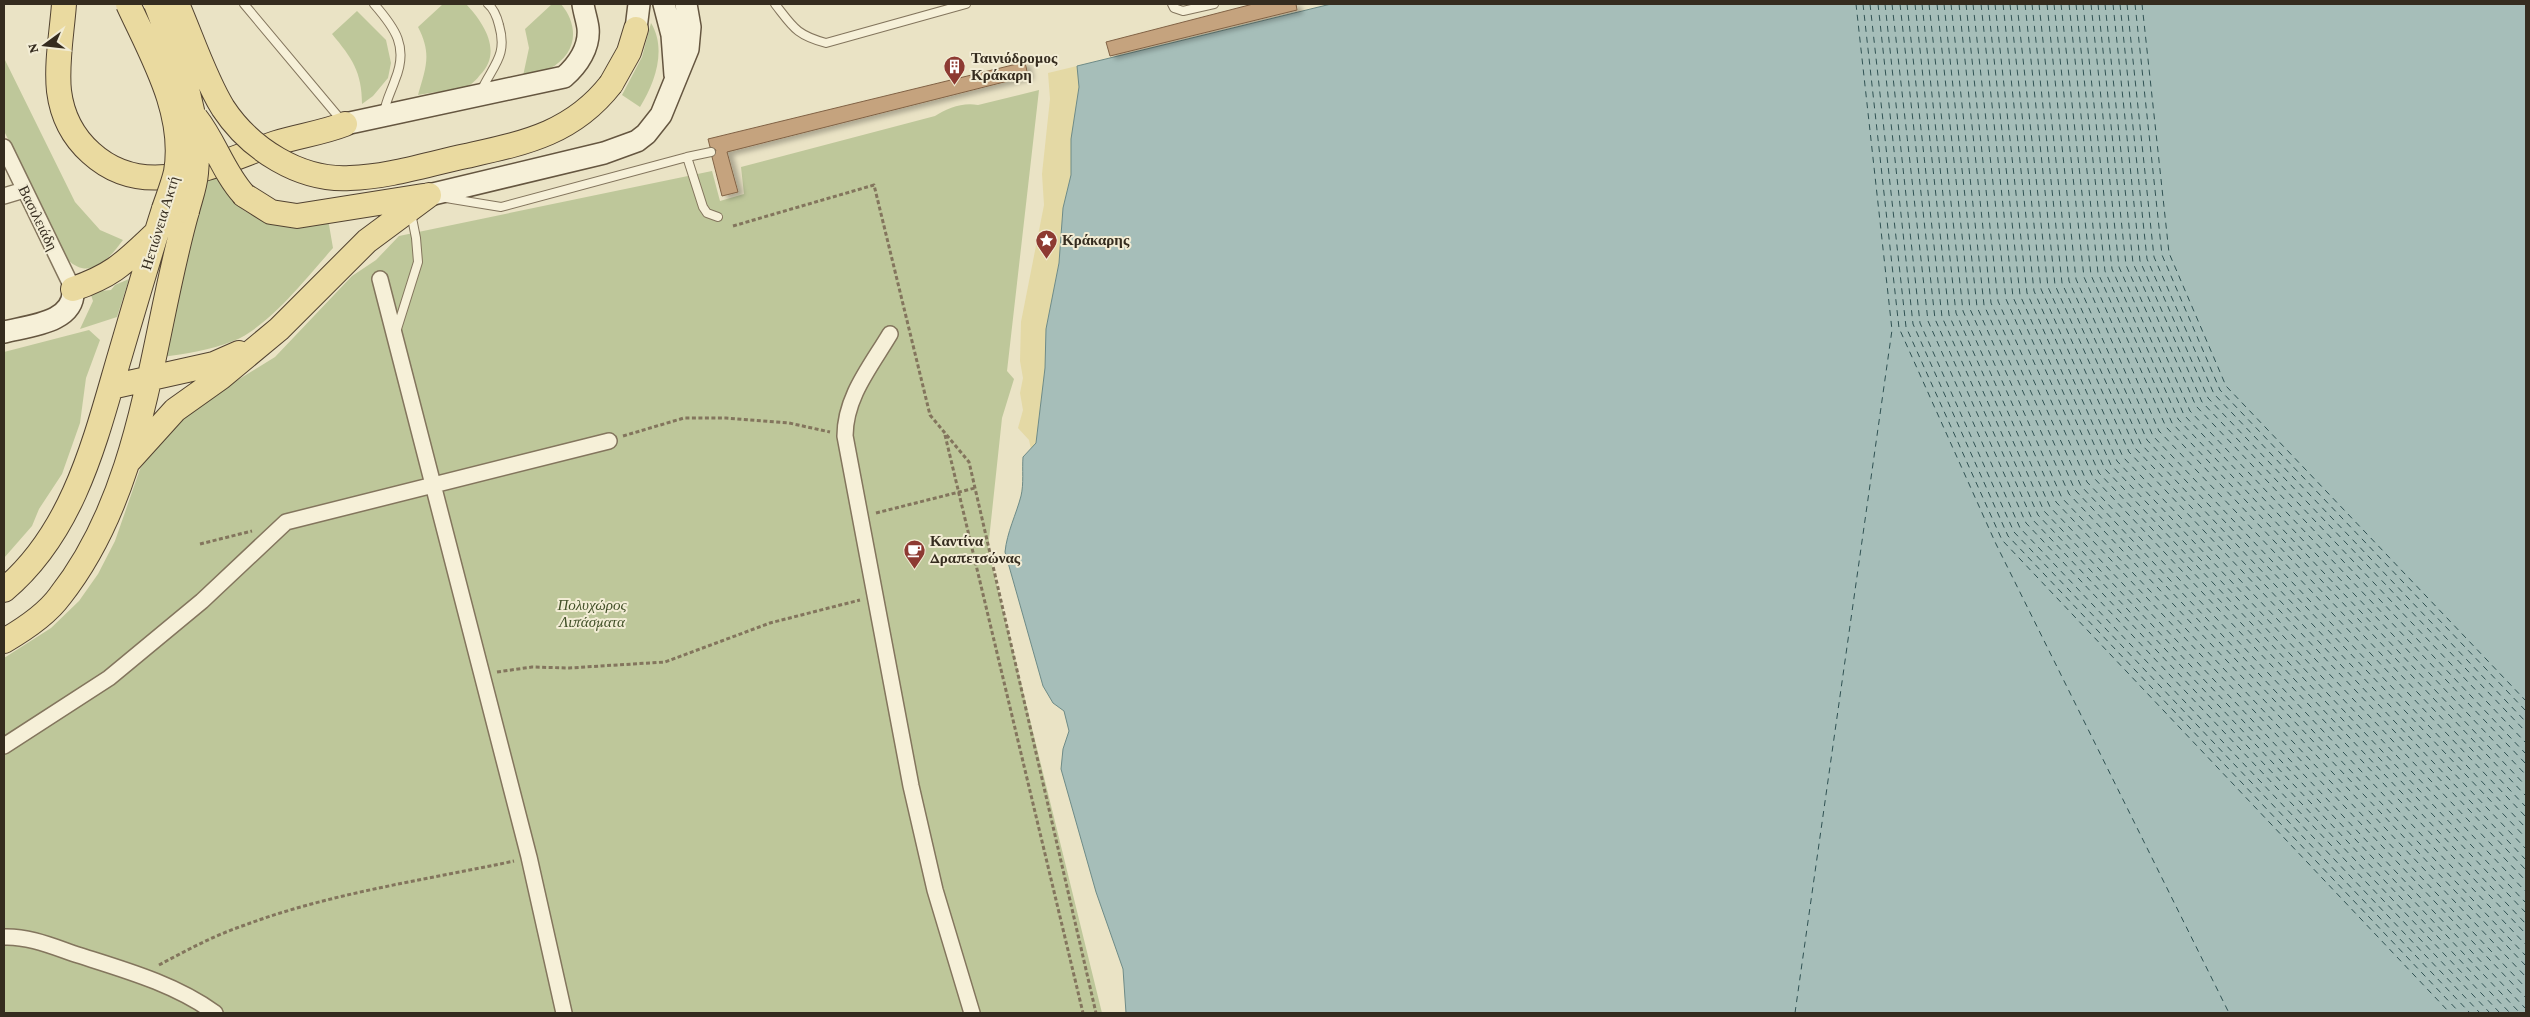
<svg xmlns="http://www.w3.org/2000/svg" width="2530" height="1017" font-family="'Crimson Pro',serif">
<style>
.green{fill:#bec79a}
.sand{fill:#e4d9a5}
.water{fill:#a6beb9;stroke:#6e8b87}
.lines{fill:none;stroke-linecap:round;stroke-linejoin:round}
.ferry{stroke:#305253;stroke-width:1;stroke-dasharray:6 5;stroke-linecap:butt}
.building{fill:#c5a37e;stroke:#816245;filter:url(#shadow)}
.lane-casing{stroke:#83755d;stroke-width:10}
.street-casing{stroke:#83755d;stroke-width:18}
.secondary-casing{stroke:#655640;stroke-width:24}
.primary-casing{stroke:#524331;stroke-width:26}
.path{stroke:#83755d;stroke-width:3;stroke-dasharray:4 2.5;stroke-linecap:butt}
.lane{stroke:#f6f0d8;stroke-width:8}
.street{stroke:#f6f0d8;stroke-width:15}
.secondary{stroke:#f6f0d8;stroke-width:21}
.primary{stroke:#eadaa0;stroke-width:24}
.primary-bridge-casing{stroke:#524331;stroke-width:26;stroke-linecap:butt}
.primary-bridge{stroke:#eadaa0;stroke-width:24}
.labels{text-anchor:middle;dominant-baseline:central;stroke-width:4;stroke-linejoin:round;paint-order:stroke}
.poi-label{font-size:15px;font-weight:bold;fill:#352c1f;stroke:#f2ecd4;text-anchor:start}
.street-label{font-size:15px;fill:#352c1f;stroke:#f2ecd4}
.park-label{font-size:15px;font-style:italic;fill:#425028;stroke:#f2ecd4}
</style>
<defs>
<filter id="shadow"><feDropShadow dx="5.5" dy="3" stdDeviation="2.5" flood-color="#0004"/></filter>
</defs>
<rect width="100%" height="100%" fill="#eae3c5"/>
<path class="green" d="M443,4H466C484,23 503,52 480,75C477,79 472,84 468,86C457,91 432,92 418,95C426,67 432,54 418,27Z
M552,4H561C580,27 577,54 549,69C542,74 531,74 523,76L529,48L525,29Z
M357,11L386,40L391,63L388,78L373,96L362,104C362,72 352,58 332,34Z
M651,23C667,49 655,83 640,107L622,95L642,57Z
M4,58L75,202L100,230L123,240C109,259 90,281 68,260L4,131Z
M1039,90L1007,371L1014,379L1002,418L988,549L1102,1013H4V658L51,628L79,601L98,574L115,541L140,469L164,431L223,389L275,357L352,276L376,260L399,236L712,171L720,201L744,194L741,167L935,116C947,108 963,102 978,105Z
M209,152C218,168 225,188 236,203C257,228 299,220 328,219L333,248C308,276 268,328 233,341C210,350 186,354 162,357Z
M129,279L117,317L80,329L93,301L90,292L111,290L115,285Z
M89,330L100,340L86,378L80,423L62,474L39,509L32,526L4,558V352Z"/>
<path class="sand" d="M1077,66L1079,87L1071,139V175L1063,208L1059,262L1046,329L1045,368L1036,443L1031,449L1029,440L1018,428L1023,410L1020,393L1023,378L1020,361L1021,322L1044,205L1042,174L1050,99L1048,73Z"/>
<path class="water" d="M1331,4H2526V1013H1126L1123,969L1096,892L1061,769L1063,749L1069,731L1064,711L1053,703L1043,686L1005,552C1007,532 1016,515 1021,496C1024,483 1022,470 1023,457L1036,443L1045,368L1046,329L1059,263L1063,208L1071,175V139L1079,87L1077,66Z"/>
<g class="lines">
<path class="ferry" d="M1863,4L1899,328L1996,544L2229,1013
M1870,4L1906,327L2002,540L2450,1013
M1878,4L1913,324L2008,536L2460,1013
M1885,4L1920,323L2014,532L2470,1013
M1892,4L1928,321L2020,528L2480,1013
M1900,4L1935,319L2026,523L2490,1013
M1907,4L1942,317L2032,519L2500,1013
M1915,4L1949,315L2038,515L2510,1013
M1922,4L1956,313L2044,511L2520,1013
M1929,4L1963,311L2050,507L2526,1009
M1937,4L1970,309L2056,502L2526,998
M1944,4L1977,307L2062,498L2526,988
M1951,4L1984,305L2069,494L2526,977
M1959,4L1991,303L2075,490L2526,966
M1966,4L1998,301L2081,486L2526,956
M1973,4L2006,299L2087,482L2526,945
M1981,4L2013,297L2093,477L2526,934
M1988,4L2020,295L2099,473L2526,924
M1995,4L2027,293L2105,469L2526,913
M2003,4L2034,291L2111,465L2526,903
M2010,4L2041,289L2117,461L2526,892
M2017,4L2048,287L2123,457L2526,881
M2025,4L2055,285L2129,452L2526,870
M2032,4L2062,283L2135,448L2526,860
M2039,4L2069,281L2141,444L2526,849
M2047,4L2076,279L2147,440L2526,838
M2054,4L2084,277L2153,436L2526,828
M2061,4L2091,275L2159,431L2526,817
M2069,4L2098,273L2166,427L2526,807
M2076,4L2105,271L2172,423L2526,796
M2083,4L2112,269L2178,419L2526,786
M2091,4L2119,267L2184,415L2526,775
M2098,4L2126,265L2190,411L2526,764
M2105,4L2133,263L2196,406L2526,754
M2113,4L2140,261L2202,402L2526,743
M2120,4L2147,259L2208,398L2526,732
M2127,4L2154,257L2214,394L2526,722
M2135,4L2162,255L2220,390L2526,711
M2142,4L2169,253L2226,386L2526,701
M1795,1013L1892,330L1856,4"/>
</g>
<path class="building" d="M1253,4H1296L1297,10L1110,56L1106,42Z
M1025,62L1028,76L727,152L738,192L722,196L712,157L716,150L710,147L708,139Z"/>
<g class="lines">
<defs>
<path id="lane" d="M244,4L342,121
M374,4C395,28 409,47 395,80C391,92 386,100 384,113
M775,4C793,27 796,35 826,43L966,4
M1172,4L1174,8L1183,11L1214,4
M481,91C493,65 508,56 499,25C497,17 494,9 488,4
M687,157L711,152
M446,198L501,207L687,157L703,207L707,213L718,217
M396,332L418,262L416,238L411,213"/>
<path id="street" d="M4,147L73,289
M4,196L24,190
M380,279L529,857L564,1013
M890,334C871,366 845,397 845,436L911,786L935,890L972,1013
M4,746L109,678L202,601L286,522L609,441
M4,937C29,936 54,947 78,955C125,970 175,984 215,1013"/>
<path id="secondary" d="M664,4L672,35L675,75
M636,29L639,4
M345,124L564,77C578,65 590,47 588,28C587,20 584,12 583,4
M429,195L604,153L637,141L646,134L661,115L688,49L690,27L686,4
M4,332C28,326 76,323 73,289"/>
<path id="primary" d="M64,4C62,32 56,63 59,91C62,115 73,137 91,153C147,204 216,163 276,143C298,136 322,133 345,124
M611,84L629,52L636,29
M244,195L271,212L297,216L423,196
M73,289C114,275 125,262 156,233
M111,387L214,364L239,353
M128,462L175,410L220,378L279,329L367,241L429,195
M4,590C72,533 94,445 118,362C133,311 148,259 164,209
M4,641C23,630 47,614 60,596C145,488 151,338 187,211"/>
</defs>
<use href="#lane" class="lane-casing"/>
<use href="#street" class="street-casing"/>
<use href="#secondary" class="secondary-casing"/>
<use href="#primary" class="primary-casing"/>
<path class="path" d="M733,226L874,185L930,415L969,462L1096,1013
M945,435L1083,1013
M623,436L684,418H726L789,423L830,432
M876,513L975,488
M200,544L252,531
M497,672L532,667L569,668L665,662L770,623L860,600
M159,965C187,950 215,935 245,925C331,893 425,880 514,861"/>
<use href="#lane" class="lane"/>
<use href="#street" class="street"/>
<use href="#secondary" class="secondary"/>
<use href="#primary" class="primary"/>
<defs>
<path id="primary-bridge" d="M128,4C152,56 186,113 176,172C173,185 168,197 164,209
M156,4C177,58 202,114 196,173C195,186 190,199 187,211
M177,4C191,36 205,79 223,108C250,149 300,181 350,178C389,177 428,164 466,156C524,143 572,134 611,84
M196,118C215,142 223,172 244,195"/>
</defs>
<use href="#primary-bridge" class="primary-bridge-casing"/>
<use href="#primary-bridge" class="primary-bridge"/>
</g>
<defs>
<symbol id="building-pin" viewBox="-11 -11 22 30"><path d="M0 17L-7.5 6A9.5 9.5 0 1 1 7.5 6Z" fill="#8d3a32" stroke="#f2ecd4"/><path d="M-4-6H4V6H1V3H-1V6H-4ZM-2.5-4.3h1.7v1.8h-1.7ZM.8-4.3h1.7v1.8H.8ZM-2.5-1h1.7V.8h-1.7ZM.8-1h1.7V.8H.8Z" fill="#fff"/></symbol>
<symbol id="sight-pin" viewBox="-11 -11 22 30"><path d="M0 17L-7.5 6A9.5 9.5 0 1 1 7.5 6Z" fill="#8d3a32" stroke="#f2ecd4"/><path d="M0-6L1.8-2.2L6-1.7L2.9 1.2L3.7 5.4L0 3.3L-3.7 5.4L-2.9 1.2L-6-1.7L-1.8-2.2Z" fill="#fff"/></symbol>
<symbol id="cafe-pin" viewBox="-11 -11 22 30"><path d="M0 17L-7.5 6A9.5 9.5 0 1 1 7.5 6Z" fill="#8d3a32" stroke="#f2ecd4"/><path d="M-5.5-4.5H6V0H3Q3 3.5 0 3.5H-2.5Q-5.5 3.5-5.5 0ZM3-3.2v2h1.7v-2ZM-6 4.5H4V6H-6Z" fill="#fff"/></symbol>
</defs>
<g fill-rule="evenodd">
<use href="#building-pin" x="942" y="54" width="25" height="34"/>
<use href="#sight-pin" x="1034" y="228" width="25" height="34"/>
<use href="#cafe-pin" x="902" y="538" width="25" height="34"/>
</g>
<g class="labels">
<g class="poi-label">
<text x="971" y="58">Ταινιόδρομος<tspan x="971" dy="17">Κράκαρη</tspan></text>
<text x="1062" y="240">Κράκαρης</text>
<text x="930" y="541">Καντίνα<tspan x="930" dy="17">Δραπετσώνας</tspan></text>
</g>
<g class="street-label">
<text transform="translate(38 218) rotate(64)">Βασιλειάδη</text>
<text transform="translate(160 223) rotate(-73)">Ηετιώνεια Ακτή</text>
</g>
<g class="park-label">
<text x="592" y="605">Πολυχώρος<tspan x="592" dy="17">Λιπάσματα</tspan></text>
</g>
</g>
<rect width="2530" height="1017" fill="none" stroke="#352c1f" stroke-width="10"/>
<g transform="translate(45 45) rotate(255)" stroke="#f2ecd4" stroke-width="4" paint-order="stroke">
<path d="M0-4L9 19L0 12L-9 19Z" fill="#352c1f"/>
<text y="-8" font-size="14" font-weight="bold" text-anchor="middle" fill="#352c1f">N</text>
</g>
</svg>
